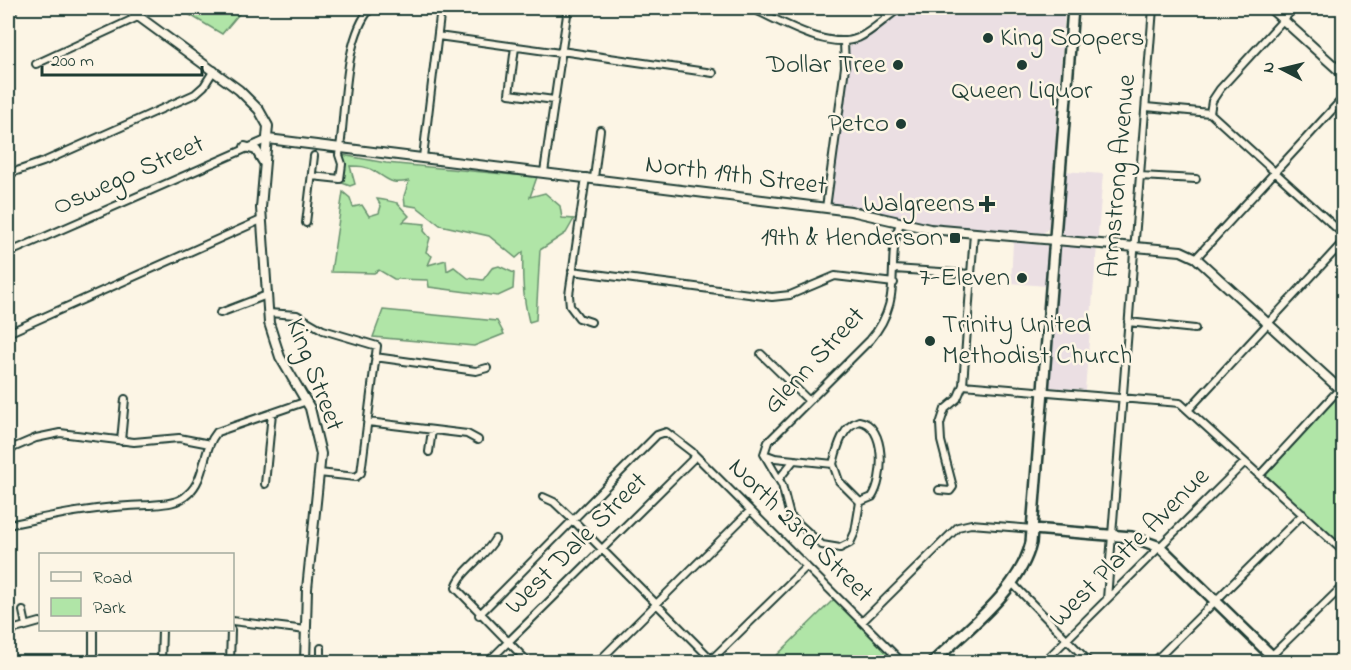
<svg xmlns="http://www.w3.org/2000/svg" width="1351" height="670" font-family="'Indie Flower',sans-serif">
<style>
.built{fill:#ebdfe3}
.green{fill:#b0e5a7;stroke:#68916e;stroke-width:1.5}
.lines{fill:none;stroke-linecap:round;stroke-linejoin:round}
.minor-casing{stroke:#1f3d34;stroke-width:10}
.tertiary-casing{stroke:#1f3d34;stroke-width:12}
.secondary-casing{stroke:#1f3d34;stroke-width:14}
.minor{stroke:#fcf5e5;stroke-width:6}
.tertiary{stroke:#fcf5e5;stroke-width:8}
.secondary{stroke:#fcf5e5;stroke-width:9}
.poi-dot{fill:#1f3d34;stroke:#fcf5e5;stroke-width:2}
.labels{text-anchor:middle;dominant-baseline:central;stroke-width:5;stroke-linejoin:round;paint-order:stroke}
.poi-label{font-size:27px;fill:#1f3d34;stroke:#fcf5e5;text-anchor:end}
.street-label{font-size:27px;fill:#1f3d34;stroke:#fcf5e5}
</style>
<rect width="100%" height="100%" fill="#fcf5e5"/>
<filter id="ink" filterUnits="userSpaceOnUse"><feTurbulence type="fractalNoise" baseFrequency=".0167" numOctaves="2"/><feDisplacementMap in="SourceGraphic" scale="12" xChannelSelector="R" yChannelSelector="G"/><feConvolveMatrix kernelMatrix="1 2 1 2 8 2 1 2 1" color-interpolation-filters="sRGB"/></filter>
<g filter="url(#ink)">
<path class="built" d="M907,8H1065L1049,227L1044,233L921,225L904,218L831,204L850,61L848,47L866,39Z
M1064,171L1103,174L1085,390L1038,386L1046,286L1011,283L1013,242L1062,247Z"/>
<path class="green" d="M178,8H244L222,34Z
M342,155L386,163L537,177L530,197L545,193L560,206L562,218L574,219L566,233L540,250L536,320L529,322C523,297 522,279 523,252L516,258L489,236L440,225L417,207L405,205L404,196L409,181C390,185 389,180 374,171C367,166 358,166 350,166L355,184L350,186L342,183L344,165Z
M343,192L350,198L353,207L362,205L369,216L379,213L381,206L377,199C381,199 394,202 397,203L409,216L403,222L425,224L424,231L430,238L426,252L432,256L428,265L446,260L447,271L454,267L468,278L483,280L492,268L499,266L514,273L513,289L498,296L429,287L428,280L394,279L379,270L374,273L331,272Z
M383,310L497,321L504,334L474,346L373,337Z
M1337,397L1343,400V548L1266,475Z
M834,599L897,662H770Z"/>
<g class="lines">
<defs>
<path id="minor" d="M751,8C779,20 828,51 858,38C873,31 886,17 900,8
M882,8L887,17
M438,36L560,53
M515,47L509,94L554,100
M561,51L713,73
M36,64L140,16
M1146,107L1210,113L1344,235
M1210,113L1212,101L1220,89L1294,8
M423,157L441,8
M544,172L568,8
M8,174L43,162L195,94L204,86L214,70
M312,176L340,179L342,164L339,155C346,113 343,38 371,8
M1140,176L1196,179
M586,177L569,295L570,306L579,318L591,322
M594,178L600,130
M826,208L845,67L844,42
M306,223L314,156
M8,253L268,139
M1196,258L1344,97
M894,269L971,274
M572,271L772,297L790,295L835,276L894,283
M220,313L267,295
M268,313L297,315L323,330L377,346L361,473L356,477L319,473
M1128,322L1195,329
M8,333L261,220
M761,354L809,401
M375,357L476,371L487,368
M963,385L1180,403L1344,552
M1189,409L1344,241
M368,422L467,434L478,440
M121,441L125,399
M8,450L36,438L60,433L134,442L179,438L210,444
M429,452L432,430
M764,454L775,458L833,464L839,481L860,502L855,532L850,543L840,548L822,545L790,516L782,485Z
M764,454L768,442L870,340C906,298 884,265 900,223
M833,464C837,449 842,426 859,421C887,425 884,480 872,497L860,502
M1260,475L1344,384
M779,479L794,460
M265,484L272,413
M939,490L950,491L953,487L941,441L940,424L945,409L957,399L963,385L974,233
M543,497L554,502L572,519L714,662
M8,525C55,515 100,506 149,505C163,504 178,504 188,494C206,478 202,450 217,432L307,401
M495,539C486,556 459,572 456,588L528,662
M1012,583L1089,662
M1107,599L1153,8
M23,611L26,625
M479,615L657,435L666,432L692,452L902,662
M232,621L306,630
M862,622L958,527L971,524L1033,529
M8,631L40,622
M710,661L806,567
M93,662V630
M161,662L162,630
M230,662L231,630
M321,662V648
M488,662L696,456
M598,662L750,511
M1044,662L1245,462
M1154,662L1303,514
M1265,662L1344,585"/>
<path id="tertiary" d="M127,8L239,90L259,110L268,126L261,208L269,323L280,357L310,408L321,454L307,589L305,662
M1270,8L1344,75
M268,139L851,211L930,229L1181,251L1196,258L1344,393
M245,147L256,150L264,163"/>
<path id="secondary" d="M8,10L12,8
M1033,529L1132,537L1160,547L1278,662
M933,662C967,629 1020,590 1031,543L1073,8"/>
</defs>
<use href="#minor" class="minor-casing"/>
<use href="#tertiary" class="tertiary-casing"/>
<use href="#secondary" class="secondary-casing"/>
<use href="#minor" class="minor"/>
<use href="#tertiary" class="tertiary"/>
<use href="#secondary" class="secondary"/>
</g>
</g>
<g class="poi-dot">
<circle cx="988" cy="38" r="6"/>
<circle cx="898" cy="65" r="6"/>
<circle cx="1022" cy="65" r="6"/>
<circle cx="901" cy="124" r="6"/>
<path d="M984 195h6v6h6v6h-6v6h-6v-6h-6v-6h6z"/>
<rect x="949" y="232" width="12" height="12" rx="3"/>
<circle cx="1022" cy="278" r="6"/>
<circle cx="930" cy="341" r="6"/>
</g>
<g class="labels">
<g class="poi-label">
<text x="1000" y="38" text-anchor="start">King Soopers</text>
<text x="886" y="65">Dollar Tree</text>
<text x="1022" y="91" text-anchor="middle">Queen Liquor</text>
<text x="889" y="124">Petco</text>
<text x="975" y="204">Walgreens</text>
<text x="943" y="238">19th &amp; Henderson</text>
<text x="1010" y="278">7-Eleven</text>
<text x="942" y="325" text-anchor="start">Trinity United<tspan x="942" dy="31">Methodist Church</tspan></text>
</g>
<g class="street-label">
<text transform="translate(129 176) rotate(-24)">Oswego Street</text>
<text transform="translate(736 176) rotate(7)">North 19th Street</text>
<text transform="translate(1119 176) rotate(-85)">Armstrong Avenue</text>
<text transform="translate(815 361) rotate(-47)">Glenn Street</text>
<text transform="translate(314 375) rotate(69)">King Street</text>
<text transform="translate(800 531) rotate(45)">North 23rd Street</text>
<text transform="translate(577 544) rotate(-45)">West Dale Street</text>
<text transform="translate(1130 548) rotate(-45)">West Platte Avenue</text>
</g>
</g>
<rect width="1351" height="670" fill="none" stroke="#fcf5e5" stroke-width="30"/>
<rect x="15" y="15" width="1321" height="640" fill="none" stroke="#1f3d34" stroke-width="2" filter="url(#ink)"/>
<rect x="39" y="553" width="195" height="78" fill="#fcf5e5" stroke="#a4ab9e" stroke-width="1.5"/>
<rect x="51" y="572" width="30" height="9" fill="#fcf5e5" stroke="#a4ab9e" stroke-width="1.5"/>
<text x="93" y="583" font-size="18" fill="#1f3d34">Road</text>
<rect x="51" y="598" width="30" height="18" fill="#b0e5a7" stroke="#a4ab9e" stroke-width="1.5"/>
<text x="93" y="613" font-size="18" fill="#1f3d34">Park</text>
<g transform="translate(1282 69) rotate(277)" stroke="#fcf5e5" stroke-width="4.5" paint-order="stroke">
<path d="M0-4.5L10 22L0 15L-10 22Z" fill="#1f3d34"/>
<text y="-9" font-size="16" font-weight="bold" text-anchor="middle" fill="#1f3d34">N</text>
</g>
<path d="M42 66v9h160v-9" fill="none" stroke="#1f3d34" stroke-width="3"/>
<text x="51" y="66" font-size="18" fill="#1f3d34" stroke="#fcf5e5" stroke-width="4.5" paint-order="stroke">200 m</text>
</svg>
